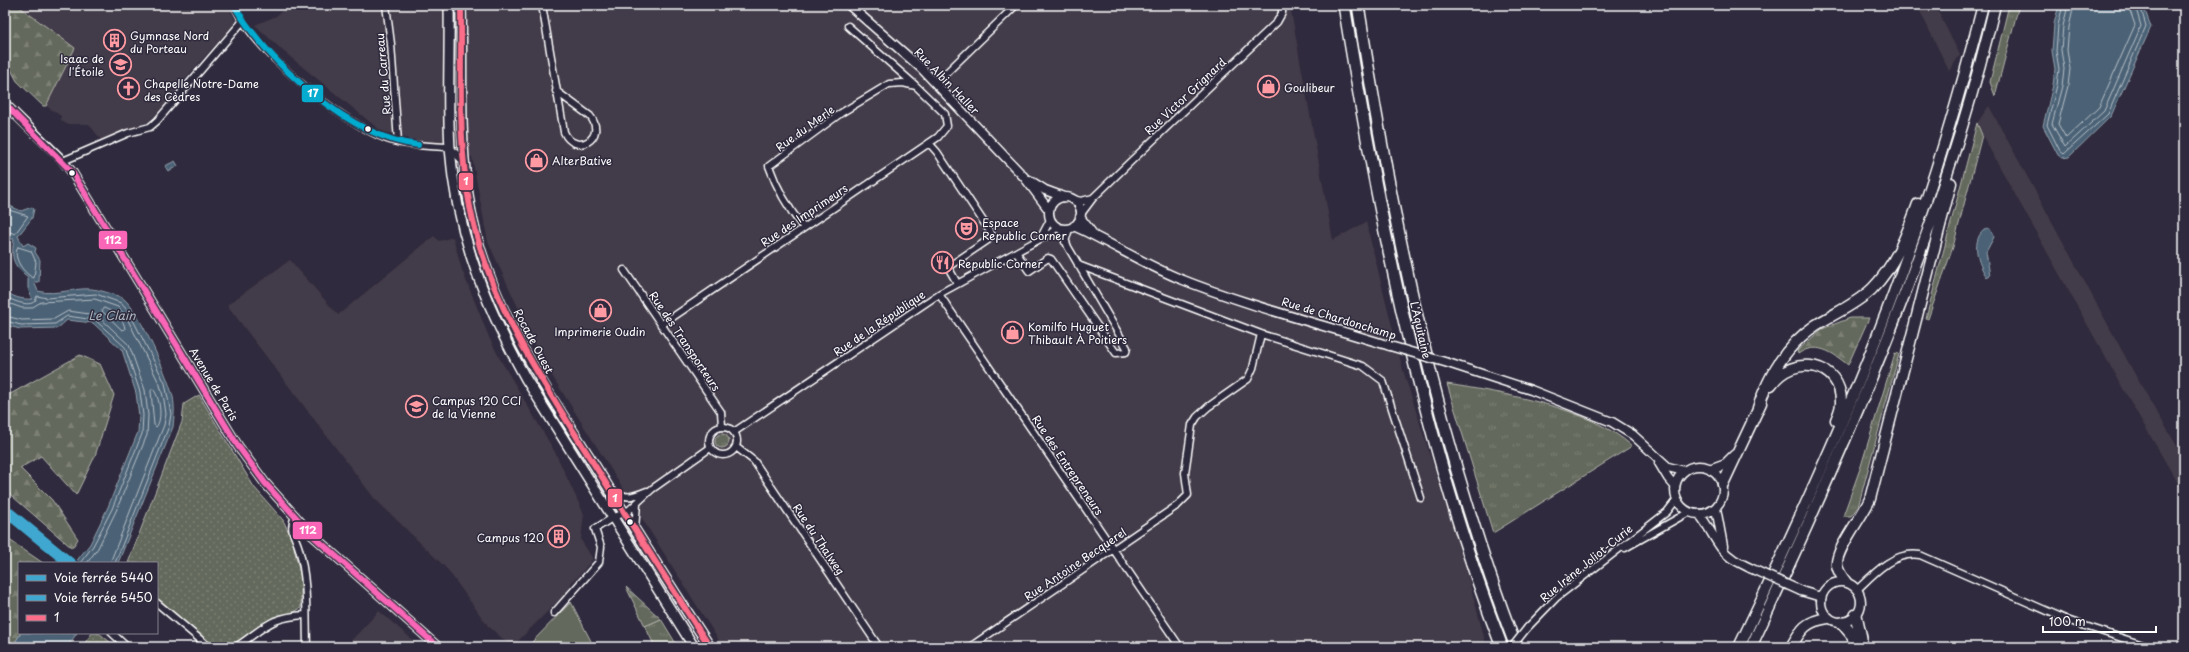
<svg xmlns="http://www.w3.org/2000/svg" width="2189" height="652" font-family="'Playpen Sans',sans-serif">
<style>
.built{fill:#433a48}
.grass{fill:url(#grass-tufts);stroke:#b2b4ad}
.forest{fill:url(#forest-firs);stroke:#b2b4ad}
.park{fill:#64695b;stroke:#b2b4ad}
.garden{fill:url(#garden-dots);stroke:#b2b4ad}
.water{fill:#4b6276;stroke:#93a1ad}
.lines{fill:none;stroke-linecap:round;stroke-linejoin:round}
.shore{stroke:#b7c0c8;stroke-width:1}
.minor-casing{stroke:#fff;stroke-width:9}
.secondary-casing{stroke:#fff;stroke-width:11}
.primary-casing{stroke:#fff;stroke-width:12}
.trunk-casing{stroke:#fff;stroke-width:13}
.motorway-casing{stroke:#fff;stroke-width:14}
.minor{stroke:#2f2a3d;stroke-width:6}
.secondary{stroke:#2f2a3d;stroke-width:8}
.primary{stroke:#2f2a3d;stroke-width:9}
.trunk{stroke:#2f2a3d;stroke-width:10}
.motorway{stroke:#2f2a3d;stroke-width:11}
.minor-bridge-casing{stroke:#fff;stroke-width:9;stroke-linecap:butt}
.secondary-bridge-casing{stroke:#fff;stroke-width:11;stroke-linecap:butt}
.minor-bridge{stroke:#2f2a3d;stroke-width:6}
.secondary-bridge{stroke:#2f2a3d;stroke-width:8}
.bus-1-casing{stroke:#2f2a3d;stroke-width:9}
.bus-2-casing{stroke:#2f2a3d;stroke-width:9}
.bus-3-casing{stroke:#2f2a3d;stroke-width:9}
.bus-1{stroke:#fb6d88;stroke-width:6}
.bus-2{stroke:#fa66b7;stroke-width:6}
.bus-3{stroke:#06acd0;stroke-width:6}
.rail-1-casing{stroke:#2f2a3d;stroke-width:10}
.rail-2-casing{stroke:#2f2a3d;stroke-width:10}
.rail-1{stroke:#40a8d0;stroke-width:7}
.rail-2{stroke:#40a8d0;stroke-width:7}
.bus-dot{fill:#fff;stroke:#2f2a3d;stroke-width:1.5}
.labels{text-anchor:middle;dominant-baseline:central;stroke-width:3;stroke-linejoin:round;paint-order:stroke}
.poi-label{font-size:11px;fill:#fff;stroke:#2f2a3d;text-anchor:start}
.street-label{font-size:11px;fill:#fff;stroke:#2f2a3d}
.water-label{font-size:12px;font-style:italic;fill:#aeb8c1;stroke:#2f2a3d}
.line-badge{stroke:#2f2a3d;stroke-width:1.5}
.badge-label{font-size:11px;text-anchor:middle;font-weight:bold;fill:#fff}
</style>
<defs>
<pattern id="grass-tufts" width="24" height="20" patternUnits="userSpaceOnUse"><rect width="24" height="20" fill="#64695b"/><path d="M3 7l-1-3M5 7V3M7 7l1-3M15 17l-1-3M17 17v-4M19 17l1-3" fill="none" stroke="#7b8074"/></pattern>
<pattern id="forest-firs" width="22" height="20" patternUnits="userSpaceOnUse"><rect width="22" height="20" fill="#64695b"/><path d="M5 1l3.5 6h-7zM16 11l3.5 6h-7z" fill="#7b8074"/></pattern>
<pattern id="garden-dots" width="8" height="8" patternUnits="userSpaceOnUse"><rect width="8" height="8" fill="#64695b"/><path d="M2 2h.1M6 6h.1" fill="none" stroke="#7b8074" stroke-width="1.8" stroke-linecap="round"/></pattern>
</defs>
<rect width="100%" height="100%" fill="#2f2a3d"/>
<filter id="ink" filterUnits="userSpaceOnUse"><feTurbulence type="fractalNoise" baseFrequency=".025" numOctaves="2"/><feDisplacementMap in="SourceGraphic" scale="8" xChannelSelector="R" yChannelSelector="G"/><feConvolveMatrix kernelMatrix="1 2 1 2 8 2 1 2 1" color-interpolation-filters="sRGB"/></filter>
<g filter="url(#ink)">
<path class="built" d="M17,5H228L236,22L184,80L165,105L148,122L101,140L89,124H66L61,120V116L46,106L75,48Z
M289,5H1290L1333,240L1366,222L1403,370L1465,565L1486,644L1482,647H723L542,360L488,242L472,157L381,131L283,51L255,25L276,16Z
M1917,5H1935L1960,55L1949,71Z
M1989,106L2137,378L2184,458V494L2122,387L1982,135L1977,123Z
M434,236L439,241L453,237L462,270L489,337L500,359L555,452L584,514L581,540L593,559L577,578L573,580L567,592L512,647L488,626L447,569L374,498L227,305L290,260L338,315Z
M379,611L421,647H345Z"/>
<path class="grass" d="M2009,5H2019L1995,96L1990,82Z
M1977,123L1982,135L1953,247L1928,319L1926,318Z
M1895,353L1899,354L1858,507L1851,516H1843L1861,466Z
M1447,384C1503,393 1589,407 1632,446L1493,533Z
M715 441a7 7 0 1 1 14 0a7 7 0 1 1-14 0Z
M661,619L678,647H655L645,626Z"/>
<path class="forest" d="M5,5H17L75,48L46,106H43L17,81L9,66L5,68Z
M1850,318H1869L1848,365C1832,352 1816,341 1798,354L1797,351L1822,329Z
M80,355L100,364L114,395L95,456L76,495L41,456L20,468L52,500L78,539L72,548L5,490V397Z
M5,537L43,563H19V633H21L12,647H5Z
M626,587L661,619L645,626Z"/>
<path class="park" d="M571,602L594,647H526L531,643Z"/>
<path class="garden" d="M199,395L254,487L283,520L292,539L301,578V608L294,612L273,617L230,647H213L157,599V563H128L182,422L184,404Z
M92,633H99L116,647H82Z"/>
<path class="water" d="M2059,5H2143L2151,27L2111,116L2069,157L2062,158L2058,155L2043,126L2053,85L2055,69L2052,51L2054,24Z
M175,161L178,166L168,171L165,166Z
M5,199L10,206L21,211L32,207L34,209L32,218L18,236L23,246L28,243L36,248L35,252L40,260L39,282H34L38,291C57,297 78,285 98,290C105,292 118,295 124,299C140,312 168,377 173,397C175,407 174,417 173,427L118,563H75L90,544L108,507L138,432L139,416L136,393L122,350L93,323L67,320L58,328L20,329L5,325V290C11,297 23,300 32,299L28,288V277C12,265 11,258 14,239H10L9,235L5,232Z
M1987,228L1990,229L1994,237L1986,252L1990,275L1987,277C1978,265 1969,238 1987,228Z
M21,633H77L67,647H12Z"/>
<g class="lines">
<path class="shore" d="M2063,5L2058,25L2056,51L2059,69L2057,85L2047,125L2060,151L2064,154L2108,114L2146,26L2140,5
M2068,5L2063,26L2061,50L2064,69L2062,86L2052,124L2065,147L2104,111L2141,26L2135,5
M2074,5L2069,27L2067,50L2070,69L2068,86L2058,124L2066,138L2099,107L2135,25L2128,5
M5,206L9,210L28,216L15,234L5,230
M18,247L31,251L36,262L34,278C25,275 11,257 18,247Z
M5,296C10,300 29,308 35,301C36,300 36,297 37,296L47,298L96,294L121,303L130,314L165,383L171,414L169,426L115,563
M5,302L22,308H31L41,302L95,299L118,307L126,316L160,385L164,400L166,414L164,425L110,563
M104,308C114,312 124,318 125,329L122,330L102,311Z
M5,316L22,320L54,319L68,311L97,315L129,345L145,390L148,415L147,435L116,511L98,548L87,563
M5,321L21,325L55,324L67,316L95,320L125,347L140,392L143,415L142,434L112,509L93,546L80,563
M153,389C160,396 163,420 156,427L154,425L151,391Z"/>
<defs>
<path id="minor" d="M234,5C256,52 338,121 387,139C407,146 429,146 450,147
M386,5L391,44L398,142
M542,5L564,132C575,157 608,138 590,116L556,91
M848,26L915,85
M936,83L1016,5
M929,143L937,152L991,233L988,240L948,267L957,283
M450,147L464,163
M63,161L128,133L150,127L157,121L242,22
M1073,199L1081,201L1093,198
M1081,214L1093,198L1126,166L1277,22L1282,13V5
M1040,239L1050,220
M1065,242L1069,229
M1016,252L1029,271L1048,258L1051,259L1116,353L1126,352L1127,348L1068,247L1061,229
M1078,265L1261,334L1363,366L1383,381L1421,498
M624,270L721,412L722,426
M939,294L1180,647
M661,325L938,137L947,126L945,114L916,86L903,83L889,84L841,113L769,166C777,189 788,208 803,227
M709 441a14 14 0 1 1 28 0a14 14 0 1 1-28 0Z
M734,432L939,294L1051,233L1057,227
M736,447L754,461L879,647
M611,490C627,499 630,498 647,491
M295,517C288,530 296,537 299,549C308,581 306,614 307,647
M635,529L637,504
M1625,548L1689,512
M1857,590C1874,573 1894,551 1920,555L2070,621L2149,647
M157,603L209,647
M554,613L599,562L601,547L595,529L612,518L627,512L652,489L710,448
M1527,628L1556,598L1667,512L1677,499
M112,633L127,647
M236,647C265,628 268,617 306,615
M970,647L1178,505L1188,495L1185,473L1192,425L1197,417L1208,407L1248,379L1253,368L1261,334"/>
<path id="secondary" d="M849,5L921,68L1025,178L1049,210
M5,104L59,157L72,172L238,446L265,483L311,534L438,647
M1029,180L1045,190L1064,197
M1049 213a16 16 0 1 1 32 0a16 16 0 1 1-32 0Z
M1080,217L1093,234
M1074,226C1109,242 1142,263 1178,278C1245,305 1320,324 1390,346
M1448,363L1531,390L1612,422L1633,435L1668,467L1684,471
M1659,463L1668,478L1675,486
M1675 490a24 24 0 1 1 48 0a24 24 0 1 1-48 0Z
M1716,508L1723,546
M1699,514C1711,528 1717,549 1733,559C1739,563 1745,565 1750,568
M1821 602a20 20 0 1 1 40 0a20 20 0 1 1-40 0Z
M1801,591L1821,597"/>
<path id="primary" d="M449,5C450,52 447,101 450,148C456,233 485,305 526,379L694,647
M461,5C463,72 458,140 470,207C487,301 541,382 592,461C631,524 670,586 710,647"/>
<path id="trunk" d="M1771,385C1793,353 1842,362 1841,403C1841,409 1838,415 1836,420
M1758,408C1769,374 1786,345 1816,325C1835,313 1855,305 1872,289C1895,266 1907,234 1918,204
M1712,469L1726,464L1735,455
M1723,484L1761,403
M1846,582C1842,577 1838,572 1837,565C1835,550 1863,516 1870,499L1951,183
M1739,647C1794,531 1849,413 1894,292C1929,198 1958,102 1983,5
M1751,647C1849,439 1942,229 1995,5
M1791,647C1801,629 1806,621 1828,618"/>
<path id="motorway" d="M1344,5C1379,221 1423,443 1502,647
M1358,5C1392,222 1437,441 1516,647
M1856,615L1861,638L1859,647
M1842,623L1853,636L1855,647"/>
</defs>
<use href="#minor" class="minor-casing"/>
<use href="#secondary" class="secondary-casing"/>
<use href="#primary" class="primary-casing"/>
<use href="#trunk" class="trunk-casing"/>
<use href="#motorway" class="motorway-casing"/>
<use href="#minor" class="minor"/>
<use href="#secondary" class="secondary"/>
<use href="#primary" class="primary"/>
<use href="#trunk" class="trunk"/>
<use href="#motorway" class="motorway"/>
<defs>
<path id="minor-bridge" d="M1512,647L1527,628"/>
<path id="secondary-bridge" d="M1390,346L1448,363
M1750,568L1801,591"/>
</defs>
<use href="#minor-bridge" class="minor-bridge-casing"/>
<use href="#secondary-bridge" class="secondary-bridge-casing"/>
<use href="#minor-bridge" class="minor-bridge"/>
<use href="#secondary-bridge" class="secondary-bridge"/>
<defs>
<path id="bus-1" d="M461,5C462,72 457,141 470,207C488,301 542,381 592,461C631,523 670,586 710,647"/>
<path id="bus-2" d="M5,104L72,172L238,446L265,483L311,534L438,647"/>
<path id="bus-3" d="M234,5C267,62 350,138 418,145"/>
</defs>
<use href="#bus-1" class="bus-1-casing"/>
<use href="#bus-2" class="bus-2-casing"/>
<use href="#bus-3" class="bus-3-casing"/>
<use href="#bus-1" class="bus-1"/>
<use href="#bus-2" class="bus-2"/>
<use href="#bus-3" class="bus-3"/>
<defs>
<path id="rail-1" d="M5,507L73,563"/>
<path id="rail-2" d="M5,513L66,563"/>
</defs>
<use href="#rail-1" class="rail-1-casing"/>
<use href="#rail-2" class="rail-2-casing"/>
<use href="#rail-1" class="rail-1"/>
<use href="#rail-2" class="rail-2"/>
</g>
</g>
<defs>
<symbol id="building-ring" viewBox="-11 -11 22 22"><circle r="9.5" fill="#2f2a3d" stroke="#ff9aa2" stroke-width="1.5"/><path d="M-4-6H4V6H1V3H-1V6H-4ZM-2.5-4.3h1.7v1.8h-1.7ZM.8-4.3h1.7v1.8H.8ZM-2.5-1h1.7V.8h-1.7ZM.8-1h1.7V.8H.8Z" fill="#ff9aa2"/></symbol>
<symbol id="school-ring" viewBox="-11 -11 22 22"><circle r="9.5" fill="#2f2a3d" stroke="#ff9aa2" stroke-width="1.5"/><path d="M0-5L7-2L0 1L-7-2ZM-4 1L0 2.5L4 1V4Q0 6-4 4Z" fill="#ff9aa2"/></symbol>
<symbol id="shop-ring" viewBox="-11 -11 22 22"><circle r="9.5" fill="#2f2a3d" stroke="#ff9aa2" stroke-width="1.5"/><path d="M-5-2.5h2.3a2.7 3.5 0 0 1 5.4 0H5L5.5 6h-11ZM-1.5-2.5h3a1.5 2.3 0 0 0-3 0Z" fill="#ff9aa2"/></symbol>
<symbol id="church-ring" viewBox="-11 -11 22 22"><circle r="9.5" fill="#2f2a3d" stroke="#ff9aa2" stroke-width="1.5"/><path d="M-1.2-6h2.4v3.5h3.3v2.4h-3.3V6h-2.4V-.1h-3.3v-2.4h3.3Z" fill="#ff9aa2"/></symbol>
<symbol id="theatre-ring" viewBox="-11 -11 22 22"><circle r="9.5" fill="#2f2a3d" stroke="#ff9aa2" stroke-width="1.5"/><path d="M-5-5.5Q0-4 5-5.5V0Q5 5 0 6Q-5 5-5 0ZM-3.3-2.5H-1v1.5H-3.3ZM1-2.5H3.3v1.5H1ZM-2.8 1Q0 5.5 2.8 1Z" fill="#ff9aa2"/></symbol>
<symbol id="restaurant-ring" viewBox="-11 -11 22 22"><circle r="9.5" fill="#2f2a3d" stroke="#ff9aa2" stroke-width="1.5"/><path d="M-5-6h1v4h1v-4h1v4h1v-4h1v5L-1.5 .5V6h-2V.5L-5-1ZM5-6V6H3V1.5H1.5Q1.5-4 5-6Z" fill="#ff9aa2"/></symbol>
<symbol id="university-ring" viewBox="-11 -11 22 22"><circle r="9.5" fill="#2f2a3d" stroke="#ff9aa2" stroke-width="1.5"/><path d="M0-5L7-2L0 1L-7-2ZM-4 1L0 2.5L4 1V4Q0 6-4 4Z" fill="#ff9aa2"/></symbol>
</defs>
<g fill-rule="evenodd">
<use href="#building-ring" x="102" y="28" width="25" height="25"/>
<use href="#school-ring" x="108" y="52" width="25" height="25"/>
<use href="#shop-ring" x="1256" y="74" width="25" height="25"/>
<use href="#church-ring" x="116" y="76" width="25" height="25"/>
<use href="#shop-ring" x="524" y="148" width="25" height="25"/>
<use href="#theatre-ring" x="954" y="216" width="25" height="25"/>
<use href="#restaurant-ring" x="930" y="250" width="25" height="25"/>
<use href="#shop-ring" x="588" y="298" width="25" height="25"/>
<use href="#shop-ring" x="1000" y="320" width="25" height="25"/>
<use href="#university-ring" x="404" y="394" width="25" height="25"/>
<use href="#building-ring" x="546" y="524" width="25" height="25"/>
</g>
<g class="bus-dot">
<circle cx="368" cy="129" r="3.5"/>
<circle cx="72" cy="173" r="3.5"/>
<circle cx="630" cy="522" r="3.5"/>
</g>
<g class="labels">
<g class="poi-label">
<text x="130" y="35">Gymnase Nord<tspan x="130" dy="13">du Porteau</tspan></text>
<text x="104" y="58" text-anchor="end">Isaac de<tspan x="104" dy="13">l'Étoile</tspan></text>
<text x="144" y="83">Chapelle Notre-Dame<tspan x="144" dy="13">des Cèdres</tspan></text>
<text x="1284" y="87">Goulibeur</text>
<text x="552" y="160">AlterBative</text>
<text x="982" y="222">Espace<tspan x="982" dy="13">Republic Corner</tspan></text>
<text x="958" y="263">Republic Corner</text>
<text x="1028" y="326">Komilfo Huguet<tspan x="1028" dy="13">Thibault À Poitiers</tspan></text>
<text x="600" y="331" text-anchor="middle">Imprimerie Oudin</text>
<text x="432" y="400">Campus 120 CCI<tspan x="432" dy="13">de la Vienne</tspan></text>
<text x="544" y="537" text-anchor="end">Campus 120</text>
</g>
<g class="street-label">
<text transform="translate(383 74) rotate(-95)">Rue du Carreau</text>
<text transform="translate(947 81) rotate(46)">Rue Albin Haller</text>
<text transform="translate(1185 96) rotate(-43)">Rue Victor Grignard</text>
<text transform="translate(805 128) rotate(-36)">Rue du Merle</text>
<text transform="translate(804 215) rotate(-34)">Rue des Imprimeurs</text>
<text transform="translate(1339 318) rotate(17)">Rue de Chardonchamp</text>
<text transform="translate(879 323) rotate(-34)">Rue de la République</text>
<text transform="translate(1421 330) rotate(77)">L'Aquitaine</text>
<text transform="translate(534 341) rotate(62)">Rocade Ouest</text>
<text transform="translate(685 341) rotate(56)">Rue des Transporteurs</text>
<text transform="translate(214 384) rotate(59)">Avenue de Paris</text>
<text transform="translate(1068 465) rotate(56)">Rue des Entrepreneurs</text>
<text transform="translate(819 539) rotate(56)">Rue du Thalweg</text>
<text transform="translate(1586 563) rotate(-39)">Rue Irène Joliot-Curie</text>
<text transform="translate(1075 564) rotate(-34)">Rue Antoine Becquerel</text>
</g>
<g class="water-label">
<text x="112" y="315">Le Clain</text>
</g>
</g>
<g class="line-badge">
<rect x="301" y="84" width="23" height="19" rx="4" fill="#06acd0"/>
<rect x="458" y="172" width="16" height="19" rx="4" fill="#fb6d88"/>
<rect x="98" y="230" width="30" height="20" rx="4" fill="#fa66b7"/>
<rect x="607" y="488" width="16" height="20" rx="4" fill="#fb6d88"/>
<rect x="292" y="521" width="31" height="19" rx="4" fill="#fa66b7"/>
</g>
<g class="badge-label">
<text x="313" y="97">17</text>
<text x="466" y="185">1</text>
<text x="113" y="244">112</text>
<text x="615" y="502">1</text>
<text x="308" y="534">112</text>
</g>
<rect width="2189" height="652" fill="none" stroke="#2f2a3d" stroke-width="20"/>
<rect x="10" y="10" width="2169" height="632" fill="none" stroke="#fff" stroke-width="1.5" filter="url(#ink)"/>
<rect x="18" y="562" width="140" height="72" fill="#2f2a3d" stroke="#827f8b"/>
<rect x="26" y="575" width="20" height="6" fill="#40a8d0" stroke="#827f8b"/>
<text x="54" y="582" font-size="12" fill="#ffffff">Voie ferrée 5440</text>
<rect x="26" y="595" width="20" height="6" fill="#40a8d0" stroke="#827f8b"/>
<text x="54" y="602" font-size="12" fill="#ffffff">Voie ferrée 5450</text>
<rect x="26" y="615" width="20" height="6" fill="#fb6d88" stroke="#827f8b"/>
<text x="54" y="622" font-size="12" fill="#ffffff">1</text>
<path d="M2043 626v6h113v-6" fill="none" stroke="#ffffff" stroke-width="2"/>
<text x="2049" y="626" font-size="12" fill="#ffffff" stroke="#2f2a3d" stroke-width="3" paint-order="stroke">100 m</text>
</svg>
